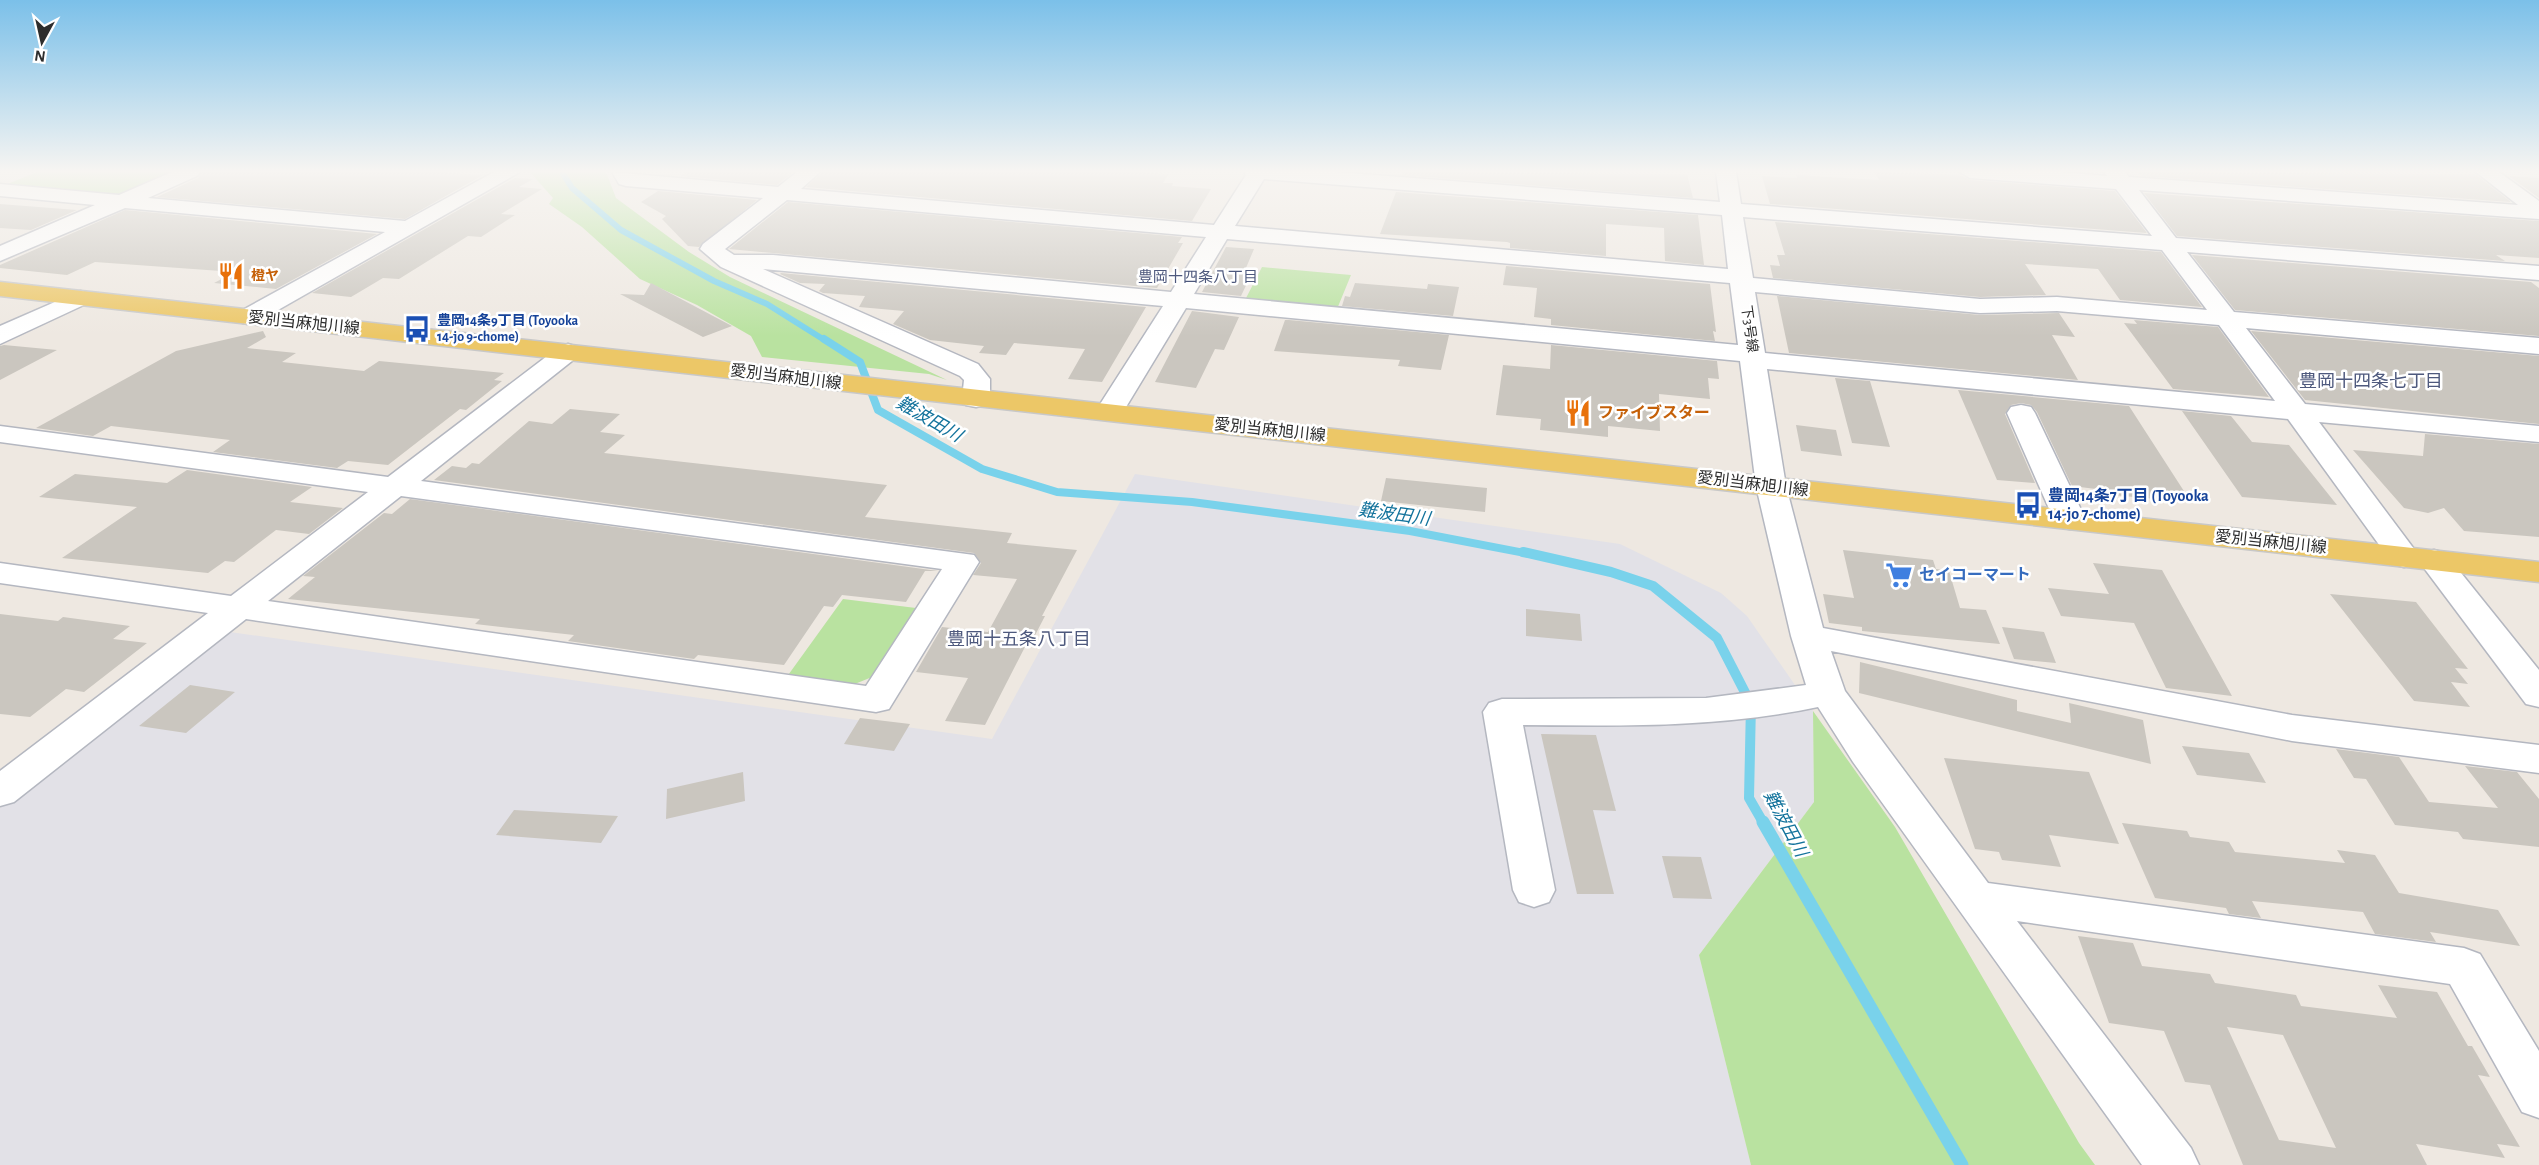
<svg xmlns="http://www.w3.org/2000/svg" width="2539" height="1165" font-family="'Alegreya Sans','Noto Sans JP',sans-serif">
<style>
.industrial{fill:#e2e1e7}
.green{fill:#b9e2a0}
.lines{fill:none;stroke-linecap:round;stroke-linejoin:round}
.stream-far3{stroke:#79d2eb;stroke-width:6}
.stream-far2{stroke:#79d2eb;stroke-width:8}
.stream-far1{stroke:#79d2eb;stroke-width:10}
.stream{stroke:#79d2eb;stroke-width:13}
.building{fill:#cac6bf;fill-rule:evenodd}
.minor-casing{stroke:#b4b7c0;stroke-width:3}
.major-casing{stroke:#c8c8c8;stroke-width:3}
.minor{fill:#fff;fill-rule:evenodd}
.major{fill:#ecc767;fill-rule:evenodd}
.labels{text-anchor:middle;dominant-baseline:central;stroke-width:5;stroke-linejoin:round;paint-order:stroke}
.far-food-label{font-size:14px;font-weight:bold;fill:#c56008;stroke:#fff;text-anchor:start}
.far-transit-label{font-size:14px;font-weight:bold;fill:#164399;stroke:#fff;text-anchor:start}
.far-street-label{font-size:14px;fill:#2d2d2d;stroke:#fff}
.far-neighbourhood-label{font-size:15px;fill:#4e597d;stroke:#fff}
.street-label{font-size:16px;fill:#2d2d2d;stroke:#fff}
.food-label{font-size:16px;font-weight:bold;fill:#c56008;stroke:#fff;text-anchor:start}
.transit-label{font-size:16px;font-weight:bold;fill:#164399;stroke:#fff;text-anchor:start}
.shop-label{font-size:16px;font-weight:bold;fill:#366cbe;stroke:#fff;text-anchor:start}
.neighbourhood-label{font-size:18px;fill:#4e597d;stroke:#fff}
.water-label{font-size:18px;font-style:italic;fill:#13739c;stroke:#fff}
</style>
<rect width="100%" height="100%" fill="#eee8e1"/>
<path class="industrial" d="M1135,474L1620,544L1721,593L1747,616L1813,711L1814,802L1699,955L1751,1165H0V808L230,632L992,739Z"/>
<path class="green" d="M37,172H190L121,202L0,187Z
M530,172H606L616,198L689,252L730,277L947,380L929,374L762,357L751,336L697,305L640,279L582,227L549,204L553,198Z
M1262,267L1351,275L1337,309L1245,300Z
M843,599L916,608L872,677L845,688L786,678Z
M1813,711L1895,827L2079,1143L2095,1165H1751L1699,955L1814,802Z"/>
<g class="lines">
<path class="stream-far3" d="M562,172L572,188L621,230L714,281L767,304L826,341"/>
<path class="stream-far2" d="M824,339L860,362L878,410L982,469L1057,492L1192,502L1410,531L1530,554"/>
<path class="stream-far1" d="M1523,552L1611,572L1653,586L1717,638L1751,704L1749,798L1764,824"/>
<path class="stream" d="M1763,822L1962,1165"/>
</g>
<path class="building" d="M202,172H440L483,175L405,219L157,197L198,178Z
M686,172H793L777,185L681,176Z
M822,172H1139L1169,174L1163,183H1173L1172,186L1211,189L1192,221L806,187Z
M1403,172L1687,174L1693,198L1402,175Z
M1874,172L1946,174L1962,176L1970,180L2115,191L2147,233L1770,204L1762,176L1797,178L1796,175L1879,180Z
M2138,172L2475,174L2511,202L2141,176Z
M2509,176L2539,178V198Z
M515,178L533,179L519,187L542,189L501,214L515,215L481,237L468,236L399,279L383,278L351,297L312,293Z
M658,191L757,200L699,247L688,246L662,219L666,216L641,202Z
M1396,192L1698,215L1704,265L1665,261L1664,228L1606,224V256L1510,248V243L1507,242L1380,234Z
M2144,193L2539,221V258L2496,255L2505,261L2177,236Z
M788,202L1182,237L1178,243H1183L1157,288L729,249Z
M0,204L77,210L31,230L0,228Z
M125,210L377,234L276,289L214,283L235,272L95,262L67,275L0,268V265Z
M1775,222L2161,252L2202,307L2120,300L2098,269L2025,264L2046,295L1980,297L1773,278L1770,265L1780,266L1777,255H1785Z
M1226,247L1254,249L1243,275H1251L1241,296L1202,292Z
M2192,255L2531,282L2539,288V336L2235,310Z
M1506,266L1710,284L1716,332L1713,331L1715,341L1551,325V319L1534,317L1537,288L1503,285Z
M780,274L781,273L1146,307L1102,382L1068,379L1085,349L1014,343L1006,355L979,353L984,346L930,340L893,324L904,311L859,307L865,296L823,293L819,291L825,284L800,283Z
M651,283L681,299L732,326L703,337L620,294L644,295Z
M1355,283L1427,289L1428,284L1459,287L1453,316L1342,306L1345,296L1350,297Z
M1777,296L1980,315L2059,313L2075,337L2052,335L2078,380L1789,353Z
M1192,311L1239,317L1224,350L1215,349L1196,388L1155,382Z
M1285,320H1289L1449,335L1441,370L1398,366L1400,360L1274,351Z
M2134,320L2218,327L2269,397L2173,389L2124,323L2137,324Z
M263,331L266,337L247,348L296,353L282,362L364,371L379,361L504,373L494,380L502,381L466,410L460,409L388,465L348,461L337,468L213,452L230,440L111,426L93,436L36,428L176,351Z
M2251,331L2539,356V424L2305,400Z
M4,345L57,350L0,380V346Z
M1551,345L1717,361L1719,379L1708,378L1710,399L1659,394L1660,431L1608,426V437L1540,430L1541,419L1496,415L1503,365L1550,369Z
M1835,378L1870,381L1890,447L1852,443Z
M1958,390L2129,406L2191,502L2100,494L2096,489L2072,486L2037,412L2031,405L2021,403L2011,405L2005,414L2035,483L1997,480Z
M570,409L620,414L600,432L625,435L604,453L887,485L865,517L1012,533L1007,543L1077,550L1042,616H1045L1031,643H1027L985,725L945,721L968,678L916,672L942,627L988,632L1017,579L973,575L981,563L974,553L434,480L452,466L466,468L472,463L479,464L529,421L552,424Z
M2182,411L2231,416L2252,442L2289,445L2337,505L2242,497Z
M1796,425L1836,430L1842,456L1801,451Z
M2425,434L2539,444V537L2464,531L2444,508L2428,513L2404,508L2353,450L2423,456Z
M187,470L312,487L290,502L343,508L309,534L276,530L234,562L225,561L208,573L62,558L137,507L39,497L75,474L167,483Z
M1386,478L1487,488L1485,512L1381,501Z
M410,499L938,571H925L906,602L842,595L833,607L824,606L784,665L698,655L694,659L568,641L574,635L475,624L480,619L288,599L315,577L303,576L384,513L392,514Z
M1843,550L1933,560L1936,569L1949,571L1960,608L1986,610L2000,644L1862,631V627L1829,623L1823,594L1854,598Z
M2093,563L2162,570L2232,696L2166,688L2134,623L2061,616L2048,588L2109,594Z
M2330,594L2416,602L2468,669L2455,668L2468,684L2451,682L2470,707L2414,701Z
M1526,609L1580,614L1582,641L1526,636Z
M0,614L58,621L63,617L130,626L113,639L147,643L84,692L66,689L30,717L0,714Z
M2002,627L2044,632L2056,663L2014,659Z
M1860,662L2017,700V711L2071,723L2069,703L2143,720L2151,764L1859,693Z
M190,685L235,692L186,733L139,726Z
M860,718L910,724L894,751L844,744Z
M1541,734L1596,735L1616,811L1593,810L1614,894H1577Z
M2182,746L2249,753L2266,783L2197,775Z
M2336,749L2399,757L2429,802L2498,808L2465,766L2517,772L2539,799V847L2463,839L2458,832L2395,825L2366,779L2354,778Z
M1944,758L2089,772L2119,844L2049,835L2061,867L2002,860L1999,852L1975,849Z
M743,772L745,801L666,819L667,789Z
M514,810L618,816L601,843L496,835Z
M2122,823L2187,831L2190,837L2229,842L2235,852L2345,863L2337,850L2375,855L2399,893L2498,910L2520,946L2430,932L2436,942L2375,934L2363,912L2252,901L2261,918L2229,914L2226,908L2155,898Z
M1662,856L1701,857L1712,899L1673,898Z
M2078,936L2133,943L2142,966L2210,974L2215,983L2296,995L2301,1006L2397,1018L2378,985L2437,992L2468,1046H2472L2490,1077L2478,1075L2520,1147L2497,1144L2505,1158L2416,1144L2427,1165H2243L2210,1085L2185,1082L2164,1031L2109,1023ZM2227,1027L2283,1035L2336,1148L2279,1140Z"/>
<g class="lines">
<defs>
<path id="minor" d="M172,172H200L197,176L148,198L405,221L494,172H520L257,322L248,324L239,322L236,317L239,312L385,232L125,208L0,261V246L95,205L0,196V184L119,195Z
M612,172L778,187L797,172H820L801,189L1214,225L1246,175L1244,172H1336L1720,202L1716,172H1736L1741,204L2152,236L2116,189L1970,178L1960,172H2060L2107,176L2104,172H2125L2129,177L2518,205L2476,172H2499L2539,201V219L2139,190L2176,238L2539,266V280L2187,252L2234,312L2539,338V354L2246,328L2305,404L2539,426V442L2319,422L2420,557L2423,553L2434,550L2445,553L2539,670V707L2526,704L2418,560L2415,564L2404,567L2393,564L2288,419L1767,369L1786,486L1823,628L2292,715L2539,745V773L2292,741L1831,651L1845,691L1988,883L2464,948L2480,954L2539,1051V1118L2522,1112L2450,984L2017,921L2191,1148L2199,1165H2142L1853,762L1818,707C1720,728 1622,726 1523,725L1555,890L1549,902L1534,907L1519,902L1513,890L1483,712L1489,703L1502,699L1706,698L1806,685L1791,636L1756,486L1740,361L1186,308L1123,412L1119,418L1109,420L1099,418L1095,412L1163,306L763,269L978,364L990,379V399L986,405L976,407L966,405L962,399L964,380L960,376L721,267L700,249L703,244L763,198L626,186L619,184ZM1264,179L1722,215L1728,269L1235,226ZM787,200L1206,237L1171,292L773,255H734L725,249ZM1743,217L2162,250L2207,310L2057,297L1980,299L1753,278ZM1227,239L1730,283L1738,345L1194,294ZM1755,292L1980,313L2057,311L2219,325L2275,401L1765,353Z
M80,291L88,293L92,298L88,303L0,344V326Z
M568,344L577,347L581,352L577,357L421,481L974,555L979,562L889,709L876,712L246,619L14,802L0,806V771L208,613L0,583V563L231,596L368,492L0,442V426L388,477L559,347ZM401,496L942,569L866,686L268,601Z
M2021,405L2031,407L2035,413L2086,520L2081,527L2070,529L2059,527L2054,520L2007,413L2011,407Z"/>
<path id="major" d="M0,282L2539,562V582L0,296Z"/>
</defs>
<use href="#minor" class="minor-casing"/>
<use href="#major" class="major-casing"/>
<use href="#minor" class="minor"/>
<use href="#major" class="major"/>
</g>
<linearGradient id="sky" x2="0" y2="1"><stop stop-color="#7bc0e9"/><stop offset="0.51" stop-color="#f7f5f2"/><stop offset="1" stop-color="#f7f5f2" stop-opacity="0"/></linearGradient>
<rect width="2539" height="336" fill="url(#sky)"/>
<defs>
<symbol id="restaurant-bare" viewBox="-9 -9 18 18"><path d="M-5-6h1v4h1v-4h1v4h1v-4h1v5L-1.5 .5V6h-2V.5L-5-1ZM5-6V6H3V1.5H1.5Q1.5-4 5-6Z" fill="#e8710a" stroke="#fff" stroke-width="2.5" paint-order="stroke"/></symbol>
<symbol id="bus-bare" viewBox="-9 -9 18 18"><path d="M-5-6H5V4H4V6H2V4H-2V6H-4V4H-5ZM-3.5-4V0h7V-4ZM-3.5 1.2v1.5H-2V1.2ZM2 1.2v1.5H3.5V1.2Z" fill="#1a4fb4" stroke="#fff" stroke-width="2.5" paint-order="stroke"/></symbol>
<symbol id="supermarket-bare" viewBox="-9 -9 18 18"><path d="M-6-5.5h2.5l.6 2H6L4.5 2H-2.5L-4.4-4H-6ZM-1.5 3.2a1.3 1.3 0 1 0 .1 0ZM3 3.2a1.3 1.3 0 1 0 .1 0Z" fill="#3f7fe0" stroke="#fff" stroke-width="2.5" paint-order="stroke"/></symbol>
</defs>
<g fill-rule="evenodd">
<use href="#restaurant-bare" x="212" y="257" width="38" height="38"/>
<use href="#bus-bare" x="398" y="310" width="38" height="38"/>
<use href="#restaurant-bare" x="1559" y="394" width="38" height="38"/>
<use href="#bus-bare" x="2009" y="486" width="38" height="38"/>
<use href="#supermarket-bare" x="1880" y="556" width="38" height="38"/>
</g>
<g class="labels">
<g class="far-food-label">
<text x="251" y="276">橙ヤ</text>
</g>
<g class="far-transit-label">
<text x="437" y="321">豊岡14条9丁目 (Toyooka<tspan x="437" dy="16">14-jo 9-chome)</tspan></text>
</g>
<g class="far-street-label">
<text transform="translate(1749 329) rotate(82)">下3号線</text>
</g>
<g class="far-neighbourhood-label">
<text x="1198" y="277">豊岡十四条八丁目</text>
</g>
<g class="street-label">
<text transform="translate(304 323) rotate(6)">愛別当麻旭川線</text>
<text transform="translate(786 377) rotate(7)">愛別当麻旭川線</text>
<text transform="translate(1270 430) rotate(6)">愛別当麻旭川線</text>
<text transform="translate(1753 484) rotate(7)">愛別当麻旭川線</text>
<text transform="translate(2271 542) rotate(6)">愛別当麻旭川線</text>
</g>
<g class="food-label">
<text x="1598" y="413">ファイブスター</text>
</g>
<g class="transit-label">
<text x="2048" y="496">豊岡14条7丁目 (Toyooka<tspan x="2048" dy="18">14-jo 7-chome)</tspan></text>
</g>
<g class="shop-label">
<text x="1919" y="575">セイコーマート</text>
</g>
<g class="neighbourhood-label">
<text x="2371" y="382">豊岡十四条七丁目</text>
<text x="1019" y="640">豊岡十五条八丁目</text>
</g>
<g class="water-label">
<text transform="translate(929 420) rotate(30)">難波田川</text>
<text transform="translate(1394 515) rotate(8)">難波田川</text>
<text transform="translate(1785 824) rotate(62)">難波田川</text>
</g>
</g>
<g transform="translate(42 42) rotate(188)" stroke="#ffffff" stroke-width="4.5" paint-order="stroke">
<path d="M0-4.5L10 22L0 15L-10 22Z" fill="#2d2d2d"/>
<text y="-9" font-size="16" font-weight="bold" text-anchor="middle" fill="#2d2d2d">N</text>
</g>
</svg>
